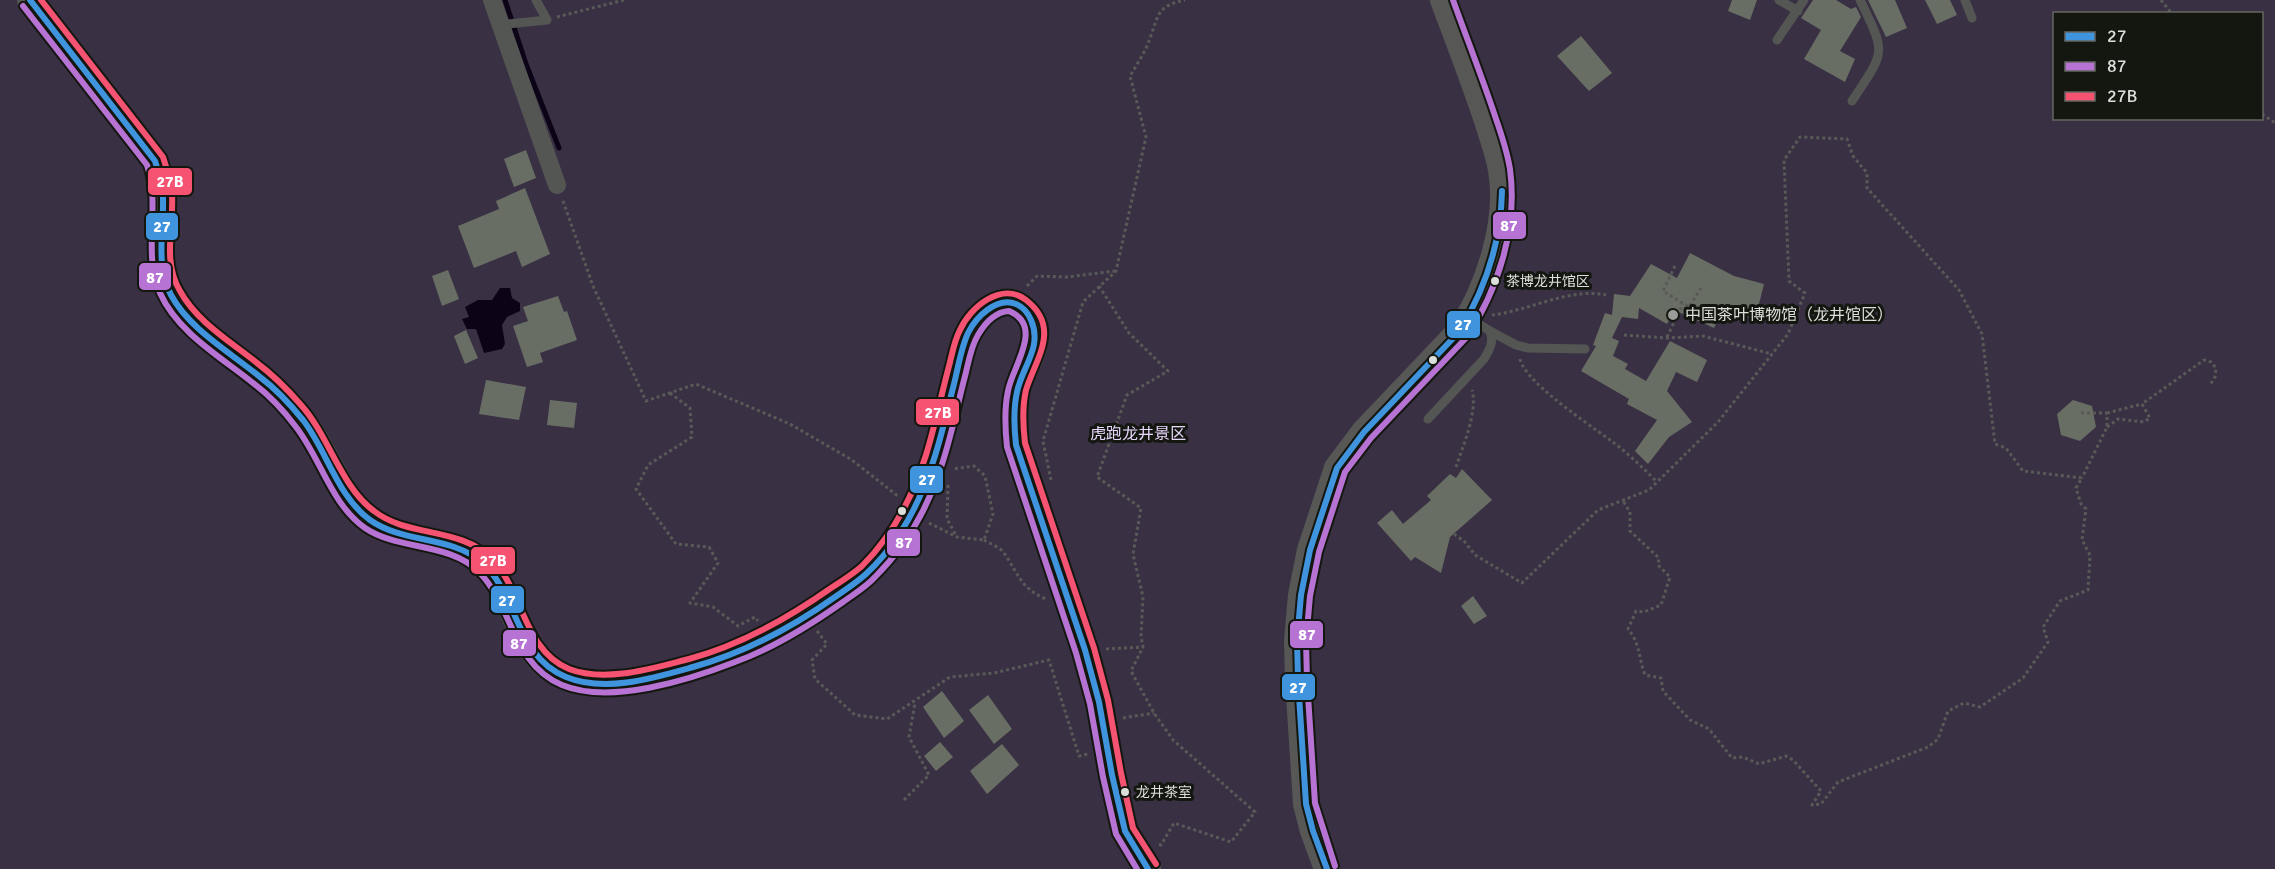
<svg xmlns="http://www.w3.org/2000/svg" width="2275" height="869" font-family="Signika,'Noto Sans SC',sans-serif">
<style>
.green{fill:#393044;fill-rule:evenodd}
.water{fill:#0d0317}
.lines{fill:none;stroke-linecap:round;stroke-linejoin:round}
.stream{stroke:#0d0317;stroke-width:5}
.building{fill:#696e64}
.path{stroke:#595a57;stroke-width:3;stroke-dasharray:3 3;stroke-linecap:butt}
.lane{stroke:#545653;stroke-width:9}
.street{stroke:#545653;stroke-width:18}
.secondary{stroke:#575856;stroke-width:26}
.bus-1-casing{stroke:#141710;stroke-width:10}
.bus-2-casing{stroke:#141710;stroke-width:10}
.bus-3-casing{stroke:#141710;stroke-width:10}
.bus-1{stroke:#4094de;stroke-width:6}
.bus-2{stroke:#b673d3;stroke-width:6}
.bus-3{stroke:#f65372;stroke-width:6}
.bus-dot{fill:#dddfda;stroke:#141710;stroke-width:2}
.poi-dot{fill:#9a9c97;stroke:#141710;stroke-width:2}
.labels{text-anchor:middle;dominant-baseline:central;stroke-width:6;stroke-linejoin:round;paint-order:stroke}
.bus-label{font-size:14px;fill:#dddfda;stroke:#141710;text-anchor:start}
.poi-label{font-size:16px;fill:#dddfda;stroke:#141710;text-anchor:start}
.park-label{font-size:16px;fill:#e8d7fd;stroke:#141710}
.line-badge{stroke:#141710;stroke-width:2}
.badge-label{font-size:16px;text-anchor:middle;font-weight:bold;fill:#fff}
</style>
<rect width="100%" height="100%" fill="#1d1f1b"/>
<path class="green" d="M0,0H2275V869H0ZM2054,14H2262V118H2054Z"/>
<path class="water" d="M500,288H510L512,298L520,303V311L507,317L502,325L505,344L502,349L484,353L476,329H467L462,319L469,317L465,307L478,300H492Z"/>
<g class="lines">
<path class="stream" d="M505,0L526,64L559,148"/>
</g>
<path class="building" d="M1732,0H1757L1750,20L1728,11Z
M1813,0H1836L1851,9L1856,7L1861,17L1840,51L1855,59L1845,82L1804,59L1821,30L1801,18Z
M1868,0H1895L1907,28L1886,37Z
M1925,0H1950L1957,15L1937,24Z
M1581,36L1612,73L1589,91L1557,56Z
M526,150L536,178L514,187L504,159Z
M525,188L550,254L522,267L516,251L474,268L458,226L499,209L496,201Z
M1690,253L1734,276L1764,284L1755,320L1724,307L1714,328L1674,310L1667,324L1639,308L1638,319L1622,317L1612,338L1619,341L1613,356L1628,364L1625,369L1646,381L1670,341L1707,360L1697,382L1676,372L1667,391L1692,422L1669,437L1648,464L1635,451L1657,420L1627,404L1629,399L1581,371L1596,346L1593,345L1605,313L1612,315L1614,294L1630,296L1651,264L1677,278Z
M448,270L459,299L442,306L432,276Z
M558,296L564,312L567,311L577,340L540,353L543,362L527,367L513,326L528,321L523,307Z
M466,330L478,358L465,364L454,336Z
M486,380L526,387L519,420L479,414Z
M550,400L577,403L574,428L547,425Z
M2073,400L2092,406L2096,427L2080,441L2061,435L2057,414Z
M1462,469L1492,500L1450,537L1441,573L1415,557L1411,561L1377,523L1392,510L1403,524L1431,500L1427,496L1450,474L1456,478Z
M1473,596L1487,616L1474,624L1461,606Z
M942,691L964,721L944,738L923,707Z
M988,695L1012,729L994,744L969,710Z
M940,742L953,757L936,771L924,756Z
M1002,744L1019,765L987,794L970,771Z"/>
<g class="lines">
<path class="path" d="M2161,0L2172,14
M557,17L624,0
M2262,114L2275,123
M563,201L593,286L646,401L696,384L790,424L852,460L899,497
M1675,266L1663,291L1689,307L1701,288
M1027,286L1037,276L1067,277L1115,271
M1099,286L1129,333L1168,371L1127,395L1097,477L1141,508L1133,554L1143,597L1141,636L1143,647L1131,671L1154,713L1173,740L1255,812L1231,842L1174,823L1161,845L1156,843
M1492,315C1528,311 1571,287 1606,295
M1624,335L1667,338L1703,336L1772,354
M1667,337L1683,304
M1520,359C1526,385 1600,431 1623,450C1635,460 1646,471 1657,482
M670,393L690,408L692,437L648,465L636,489L676,544L709,547L718,563L690,603L713,607L738,626L755,617L758,621
M2081,413H2107V427L2082,478
M2107,413L2142,404
M2107,427L2118,419L2144,422L2150,418L2142,404L2204,360L2211,362L2216,368L2215,377L2210,385
M1456,467C1463,446 1478,411 1472,390
M1051,480L1043,441L1083,302L1116,271L1146,137L1130,76C1137,64 1146,51 1150,38C1159,14 1157,6 1185,0
M948,485L947,519L957,537
M929,523L957,537L984,540L993,514L985,476L974,466L953,469
M1454,534L1464,541L1475,555L1522,583L1598,510L1649,490L1718,422L1788,334L1805,293L1789,281L1784,160L1800,137L1847,139L1853,156L1867,173V188L1959,290L1982,334L1995,444L2006,448L2023,471L2082,478L2076,488L2081,504L2086,509L2082,540L2090,555L2088,590L2060,601L2043,627L2048,642L2023,678L1980,707L1964,703L1948,711L1938,739L1928,747L1838,782L1821,804L1812,805L1821,791L1793,760L1786,756L1759,764L1743,757L1732,758L1709,729L1690,720L1663,691L1661,678L1645,675C1638,657 1641,645 1628,629L1636,611L1644,612L1661,605L1670,577L1658,565L1659,558L1630,531V512L1623,501
M984,540C990,544 1000,547 1004,553C1018,573 1020,588 1046,599
M817,631L827,644L812,660L815,679L855,715L887,719L950,677L994,673L1049,660L1079,756L1088,754
M1106,649L1143,647
M1123,718L1154,713
M904,800L929,775L909,737L915,703"/>
<path class="lane" d="M1779,0L1798,11
M1965,0L1972,18
M500,23L507,24L547,20L536,0
M1777,40L1804,0
M1852,101C1885,51 1887,55 1860,0
M1490,331L1516,345L1528,348L1585,349
M1428,419L1484,359C1490,349 1494,342 1490,331L1471,319"/>
<path class="street" d="M492,0L557,185"/>
<path class="secondary" d="M30,0L155,161C175,205 149,245 168,289C181,321 234,355 262,378C273,388 284,399 294,410C324,441 336,493 367,518C396,541 440,536 471,554C513,579 513,645 552,670C589,694 635,680 673,672C732,659 784,634 832,599C844,590 858,582 869,571C891,548 910,520 923,490C944,440 951,384 968,333C977,320 992,299 1011,302C1029,306 1038,330 1034,347C1031,361 1022,373 1018,386C1013,406 1013,425 1016,445L1085,650L1099,702L1112,775L1125,831L1148,869
M1327,869L1313,831L1306,804L1298,680L1297,641L1301,595L1310,550L1337,468L1364,432L1459,332C1488,290 1510,221 1501,170C1499,157 1494,143 1490,130C1476,86 1459,43 1443,0"/>
<defs>
<path id="bus-1" d="M30,0L155,161C159,173 162,185 163,198C164,231 155,264 171,295C190,330 230,352 260,377C276,389 290,404 303,420C327,451 337,496 370,520C404,544 451,535 483,563C518,596 516,657 566,677C605,693 654,678 693,667C745,653 791,628 835,597C845,590 856,583 866,574C891,551 912,518 924,486C938,453 945,419 954,384C958,368 961,348 968,333C976,317 997,296 1016,304C1023,307 1028,313 1031,320C1043,347 1022,367 1017,392C1013,410 1014,427 1016,445L1085,650L1099,702L1112,775L1125,831L1148,869
M1327,869L1313,831L1306,804L1298,680L1297,641L1301,595L1310,550L1337,468L1364,432L1459,332C1486,288 1501,242 1502,191"/>
<path id="bus-2" d="M23,6L147,165C161,207 142,252 160,293C178,333 221,357 253,383C269,395 284,411 296,427C321,459 331,504 365,528C399,551 450,542 479,572C513,607 512,664 562,685C610,705 689,680 735,662C774,648 809,626 843,602C854,594 866,587 875,577C904,548 926,511 939,473C950,443 956,411 964,380C968,366 970,348 978,335C985,323 995,312 1009,311C1045,326 1012,367 1008,391C1004,409 1005,428 1007,447L1076,653L1090,704L1103,777L1116,834L1137,869
M1335,866L1315,803L1307,680L1306,641L1310,596L1319,552L1345,472L1371,438L1466,338C1498,290 1518,228 1510,169C1507,151 1501,133 1495,116C1482,77 1467,39 1453,0"/>
<path id="bus-3" d="M41,0L163,157C167,169 171,181 172,194C174,227 162,261 180,291C197,322 231,342 257,363C273,375 288,390 301,405C329,436 341,487 374,511C408,538 460,526 492,559C523,591 524,651 569,669C606,683 653,668 689,659C741,645 787,619 831,588C842,581 853,574 862,566C893,535 913,496 926,455C935,426 941,396 949,366C952,355 954,341 960,330C970,307 1002,281 1026,300C1062,328 1035,360 1026,390C1022,407 1023,426 1025,443L1094,648L1108,700L1121,773L1133,828L1156,864"/>
</defs>
<use href="#bus-1" class="bus-1-casing"/>
<use href="#bus-2" class="bus-2-casing"/>
<use href="#bus-3" class="bus-3-casing"/>
<use href="#bus-1" class="bus-1"/>
<use href="#bus-2" class="bus-2"/>
<use href="#bus-3" class="bus-3"/>
</g>
<g class="bus-dot">
<circle cx="1495" cy="281" r="5"/>
<circle cx="1433" cy="360" r="5"/>
<circle cx="902" cy="511" r="5"/>
<circle cx="1125" cy="792" r="5"/>
</g>
<circle class="poi-dot" cx="1673" cy="315" r="6"/>
<g class="labels">
<g class="bus-label">
<text x="1506" y="281">茶博龙井馆区</text>
<text x="1136" y="792">龙井茶室</text>
</g>
<g class="poi-label">
<text x="1685" y="315">中国茶叶博物馆（龙井馆区）</text>
</g>
<g class="park-label">
<text x="1138" y="434">虎跑龙井景区</text>
</g>
</g>
<g class="line-badge">
<rect x="147" y="167" width="46" height="29" rx="6" fill="#f65372"/>
<rect x="1492" y="211" width="35" height="29" rx="6" fill="#b673d3"/>
<rect x="145" y="212" width="34" height="29" rx="6" fill="#4094de"/>
<rect x="138" y="262" width="34" height="29" rx="6" fill="#b673d3"/>
<rect x="1446" y="310" width="35" height="29" rx="6" fill="#4094de"/>
<rect x="915" y="398" width="45" height="28" rx="6" fill="#f65372"/>
<rect x="909" y="465" width="35" height="29" rx="6" fill="#4094de"/>
<rect x="886" y="528" width="35" height="29" rx="6" fill="#b673d3"/>
<rect x="470" y="546" width="46" height="29" rx="6" fill="#f65372"/>
<rect x="490" y="585" width="35" height="29" rx="6" fill="#4094de"/>
<rect x="1289" y="620" width="35" height="29" rx="6" fill="#b673d3"/>
<rect x="502" y="629" width="35" height="28" rx="6" fill="#b673d3"/>
<rect x="1281" y="673" width="35" height="28" rx="6" fill="#4094de"/>
</g>
<g class="badge-label">
<text x="170" y="187">27B</text>
<text x="1509" y="231">87</text>
<text x="162" y="232">27</text>
<text x="155" y="283">87</text>
<text x="1463" y="330">27</text>
<text x="938" y="418">27B</text>
<text x="927" y="485">27</text>
<text x="904" y="548">87</text>
<text x="493" y="566">27B</text>
<text x="507" y="606">27</text>
<text x="1307" y="640">87</text>
<text x="519" y="649">87</text>
<text x="1298" y="693">27</text>
</g>
<rect x="2053" y="12" width="210" height="108" fill="#141710" stroke="#646761" stroke-width="1.5"/>
<rect x="2065" y="32" width="30" height="9" fill="#4094de" stroke="#646761" stroke-width="1.5"/>
<text x="2107" y="42" font-size="18" fill="#dddfda">27</text>
<rect x="2065" y="62" width="30" height="9" fill="#b673d3" stroke="#646761" stroke-width="1.5"/>
<text x="2107" y="72" font-size="18" fill="#dddfda">87</text>
<rect x="2065" y="92" width="30" height="9" fill="#f65372" stroke="#646761" stroke-width="1.5"/>
<text x="2107" y="102" font-size="18" fill="#dddfda">27B</text>
</svg>
